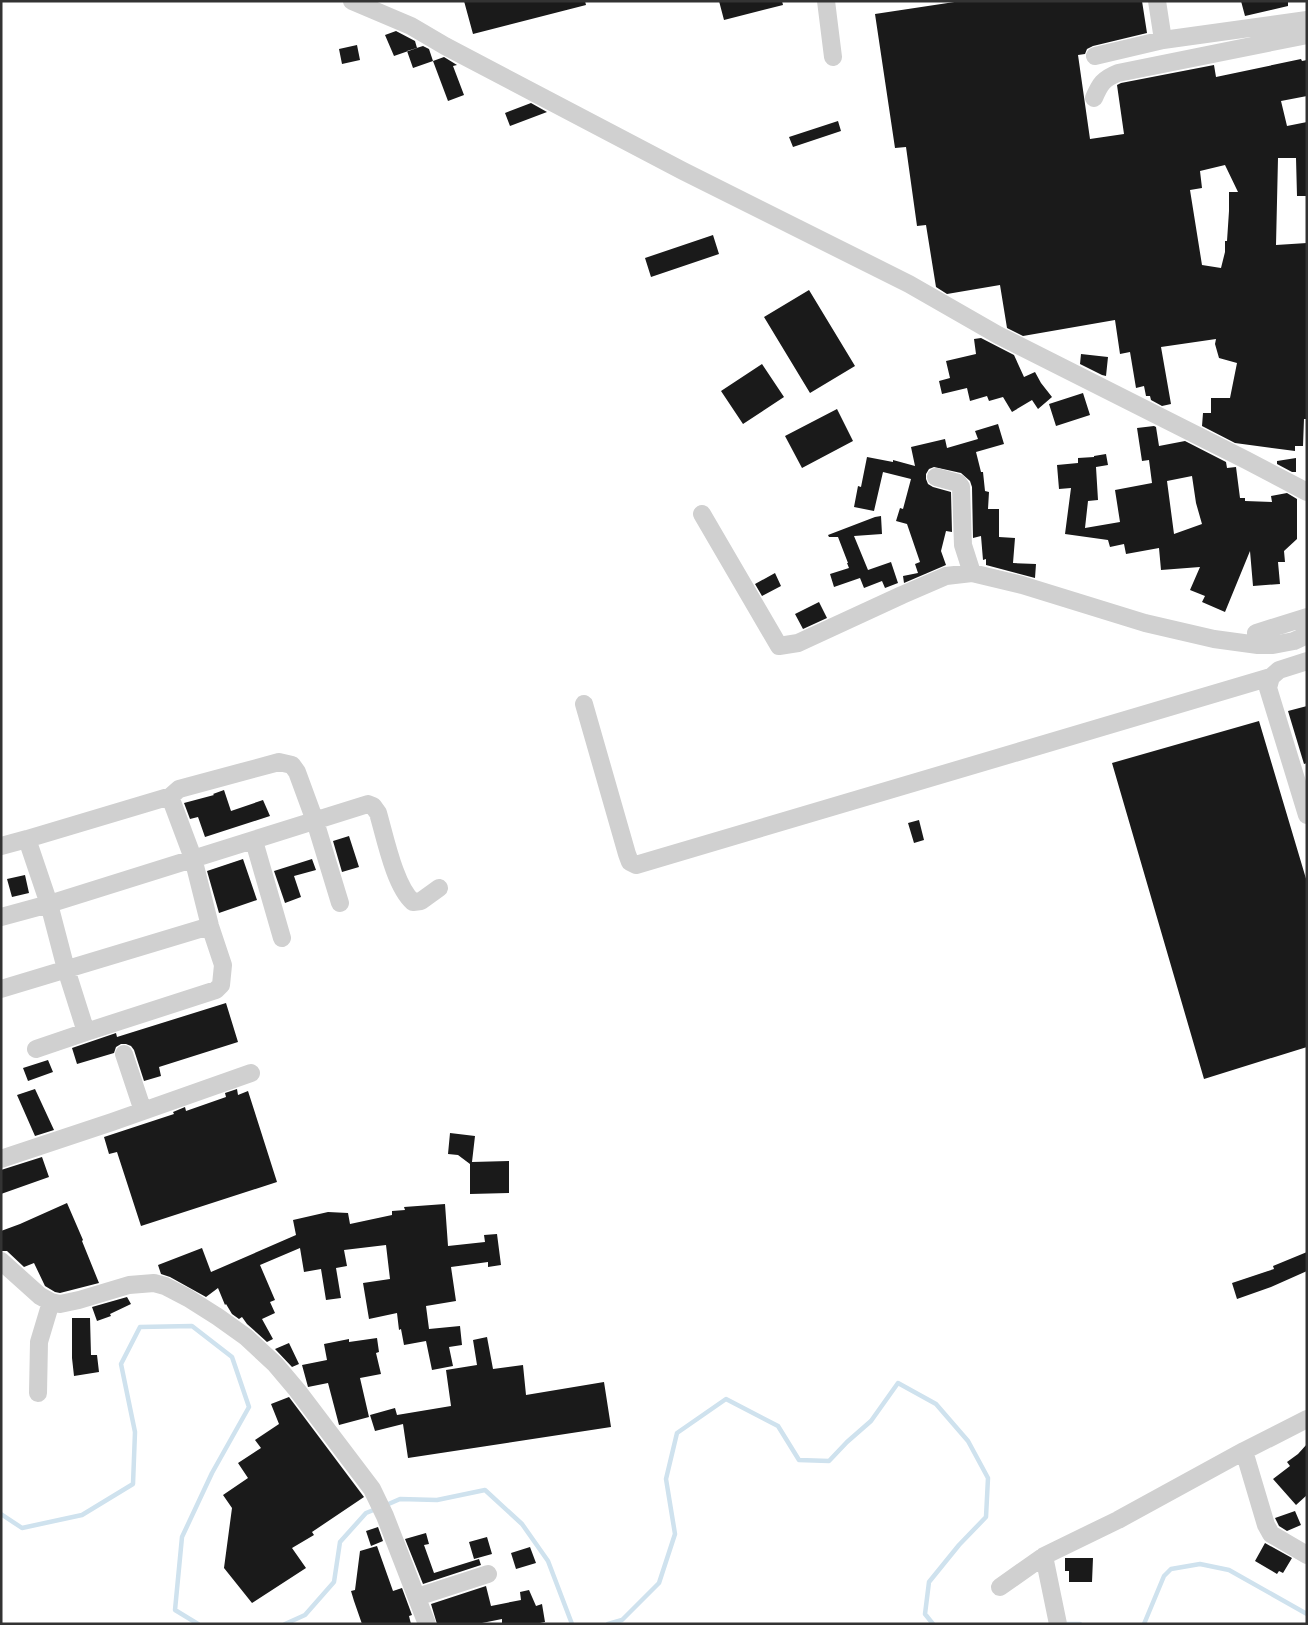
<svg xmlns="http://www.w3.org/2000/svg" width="1308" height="1625" font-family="Quicksand,sans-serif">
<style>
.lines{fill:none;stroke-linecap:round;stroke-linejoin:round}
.stream{stroke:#cfe2ee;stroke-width:4.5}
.building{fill:#1a1a1a;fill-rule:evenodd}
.minor{stroke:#d0d0d0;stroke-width:18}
</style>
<rect width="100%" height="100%" fill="#fff"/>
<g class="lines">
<path class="stream" d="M384,1506L400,1499L437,1500L485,1490L522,1524L548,1561L572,1624
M1,1514L22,1528L82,1515L133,1484L135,1432L121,1364L140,1327L192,1326L232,1357L249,1407L212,1473L182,1537L175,1610L198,1624
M285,1624L305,1615L334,1582L340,1542L366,1513L376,1509
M608,1624L622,1620L659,1583L675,1534L666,1479L677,1433L726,1399L778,1426L799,1460L829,1461L847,1442L871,1421L898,1383L936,1404L968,1441L988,1478L986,1517L959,1545L929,1582L925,1614L933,1624
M1062,1624H1080
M1144,1624L1164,1576L1171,1569L1200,1564L1229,1570L1307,1614"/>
</g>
<path class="building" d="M464,1H585L586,5L473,34Z
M719,1H782L783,5L724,20Z
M961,1H1142L1147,33L1093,46L1087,49L1085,54L1078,55L1090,139L1124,134L1117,85L1121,83L1214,65L1216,77L1301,59L1302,61L1307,60V96L1281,101L1287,126L1307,122V196H1297L1296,158H1278L1276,245L1307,243V419H1304L1303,446H1295V451L1235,443L1202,426L1203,413H1211V398H1230L1237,363L1219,358L1215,344L1216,339L1161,347L1171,404L1162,406L1151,400L1150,396H1146L1144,386L1136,388L1130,352L1120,354L1115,320L1023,336L1007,328L1000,285L947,294L936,287L926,225L917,226L906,147L895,148L875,14ZM1225,165L1238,192H1229V211L1227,241H1225V252L1221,268L1202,265L1190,190L1202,188L1200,171Z
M1241,1H1288V6L1245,16Z
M396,31L415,41L417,48L394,56L385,35Z
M357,45L360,60L342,64L339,49Z
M423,46L429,49L433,61L413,68L407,51Z
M444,57L457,65L453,66L464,95L448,101L433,61Z
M531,103L547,112L510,126L505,113Z
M838,121L841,131L793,147L789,137Z
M713,235L719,254L651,277L645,258Z
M809,290L855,366L810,393L764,317Z
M981,338L1014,355L1024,377L1035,372L1041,383L1052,397L1038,409L1032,400L1012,412L1003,397L989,401L987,396L970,401L967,388L942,394L939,381L950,378L946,361L976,354L974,339Z
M1081,354L1108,357L1106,376L1102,375L1080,364Z
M762,364L784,397L743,424L721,391Z
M1083,393L1090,415L1056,426L1049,404Z
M837,409L853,441L802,468L785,436Z
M998,424L1004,444L976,452L981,472H983L985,491L989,492L988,509H999V537L1015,538L1013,563L1036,564L1035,578L986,565V559L983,560L981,536L973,538L972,487L970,481L961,473L934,467L929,469L926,474V479L928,484L933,487L951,492L952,532L946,531L941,551L946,565L904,583L903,576L918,573L915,564L920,562L907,524L896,521L900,508L903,509L911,479L883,472L874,511L854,507L858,486L861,487L867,457L893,462V460L915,466L911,447L945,439L947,448L978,439L975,431Z
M1154,426L1156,427L1159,446L1185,441L1226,462L1227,468L1236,467L1240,498H1245V501L1272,502L1271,496L1287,493L1297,499V539L1284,551L1285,562H1278L1280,584L1253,586L1250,551L1225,612L1202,602L1205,596L1190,590L1200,567L1161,570L1159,548L1126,554L1124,544L1110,547L1108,540L1065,534L1071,488L1059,489L1057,465L1078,463V458L1094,457V456L1106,454L1108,465L1096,467L1098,500L1088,501L1085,528L1120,522L1115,490L1152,483L1149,460L1142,461L1137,428ZM1192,476L1196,503L1202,524L1174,534L1167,481Z
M1296,458V472H1292L1277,464V461Z
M881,516L882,534L854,536L868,570L891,562L898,583L885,588L882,581L864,588L860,578L834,587L830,574L849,568L847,563H848L838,537H829L828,535L875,517Z
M775,573L781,586L762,596L755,584Z
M819,602L827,618L803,629L795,614Z
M1307,706V763L1304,764L1288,711Z
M1259,721L1307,882V1047L1204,1079L1112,763Z
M224,790L231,811L263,800L270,816L205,837L198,817L190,819L184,803L214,795L213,794Z
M919,820L924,840L914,843L908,823Z
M349,836L359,867L342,872L333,841Z
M243,859L257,900L219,913L207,871Z
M312,859L316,870L294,876L301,897L285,903L274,871Z
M25,875L29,893L12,897L7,879Z
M226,1003L238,1042L159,1067L161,1076L144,1081L134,1050L131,1046L126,1044H121L116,1047L114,1053L77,1064L72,1048L116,1033L117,1037Z
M48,1060L53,1072L28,1081L23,1068Z
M35,1089L54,1130L35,1136L17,1095Z
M237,1089L238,1095L248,1091L277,1182L141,1226L117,1152L109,1154L104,1137L174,1114L173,1112L185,1107L186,1111L226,1097L225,1093Z
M450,1133L475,1136L472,1162L509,1161V1193L470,1194V1164L458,1155L448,1154Z
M42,1157L49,1177L1,1194V1170Z
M67,1203L83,1240L82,1241L99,1283L60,1293L55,1292L45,1286L34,1263L24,1267L7,1251H1V1231L20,1224Z
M445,1204L448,1246L485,1242L484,1235L497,1234L501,1265L488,1267V1262L451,1267L456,1301L426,1306L429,1329L460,1326L462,1345L449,1347L453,1366L432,1370L426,1341L404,1345L401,1329L399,1330L397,1313L369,1319L363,1283L390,1279L386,1245L344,1250L347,1266L336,1268L341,1298L326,1300L321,1269L304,1272L300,1248L260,1265L275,1300L270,1302L275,1313L262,1319L273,1339L267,1342L247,1324L242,1317L239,1319L232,1314L226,1304L225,1305L218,1288L206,1297L170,1277L161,1274L158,1265L202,1248L211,1272L296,1235L293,1220L328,1212L348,1213L350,1224L392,1215V1211L405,1210L404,1207Z
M1307,1252V1271L1271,1287L1237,1299L1232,1283L1274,1269L1273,1266Z
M127,1297L131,1304L110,1314L111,1316L97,1321L92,1307Z
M72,1318H90L91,1355H97L99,1372L74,1376L72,1358Z
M487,1337L493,1369L523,1365L526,1395L604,1382L611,1427L408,1458L403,1424L375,1431L370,1415L395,1408L397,1415L451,1406L446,1370L477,1365L473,1340Z
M377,1338L379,1352L376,1353L381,1374L360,1378L369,1417L339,1425L328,1383L308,1387L302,1365L327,1360L324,1344L349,1339V1342Z
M289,1343L299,1364L292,1367L275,1349Z
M289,1397L364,1497L312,1532L314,1535L292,1548L306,1568L252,1603L224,1568L232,1508L223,1495L248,1478L238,1463L261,1448L255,1440L279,1424L271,1404Z
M1307,1444V1495L1296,1505L1273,1479L1290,1466L1287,1462L1298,1454Z
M1295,1511L1301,1525L1287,1531L1279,1526L1275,1518Z
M378,1527L383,1541L371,1546L366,1531Z
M426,1533L429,1544L424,1545L434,1573L479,1559L481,1565L423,1584L405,1539Z
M487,1537L492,1554L474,1559L469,1542Z
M1265,1543L1292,1558L1283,1573L1279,1571L1277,1574L1255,1561Z
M377,1546L393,1591L402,1588L412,1615L409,1616L411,1624H362L354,1601L351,1591L355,1590L360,1551Z
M530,1547L536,1563L516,1569L511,1553Z
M1065,1558H1093L1092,1582H1069V1571H1065Z
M486,1586L491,1606L521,1600L520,1592L529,1590L536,1606L542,1604L545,1622L535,1624H502V1619L477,1624H437L431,1604Z"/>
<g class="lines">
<path class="minor" d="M352,1L411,26L445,46L683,171L909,284L998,335L1246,460L1307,492
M826,1L833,57
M1157,1L1163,40L1307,20
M1095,56L1163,40
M1094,98C1100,84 1103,79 1118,73L1307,35
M936,477L958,483L961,487L963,545L972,573
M702,514L779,646L798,643L902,595L946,576L972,573L1022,585L1145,623L1214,639L1258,645H1273L1294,641L1307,635
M1256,633L1307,617
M1307,661L1279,670L1271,677L1268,688L1307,815
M584,704L627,854L630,862L636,865L1271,677
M171,796L27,839L49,904L66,969L86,1032L216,990L221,985L223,965L210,926L193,858L172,802L171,796L179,789L279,762L292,765L297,772L315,821L340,903
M254,841L282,938
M1,846L27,839
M1,917L49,904L368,804L373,806L378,813C385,837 395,887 413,902L421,901L439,888
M1,989L210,926
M36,1049L86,1032
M124,1054L143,1111
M1,1159L112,1122L251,1073
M1,1261L40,1296L51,1302L60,1304L79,1300L129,1285L154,1283L165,1286L188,1298L218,1317L246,1337L275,1364L297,1390L372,1489L385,1516L427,1624
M38,1393L39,1342L51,1302
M1244,1451L1266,1525L1271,1534L1307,1555
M1044,1556L1058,1624
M1000,1587L1044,1556L1118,1520L1244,1451L1307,1419
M417,1597L488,1574"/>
</g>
<rect width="1308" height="1625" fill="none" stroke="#333333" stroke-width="5"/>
</svg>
